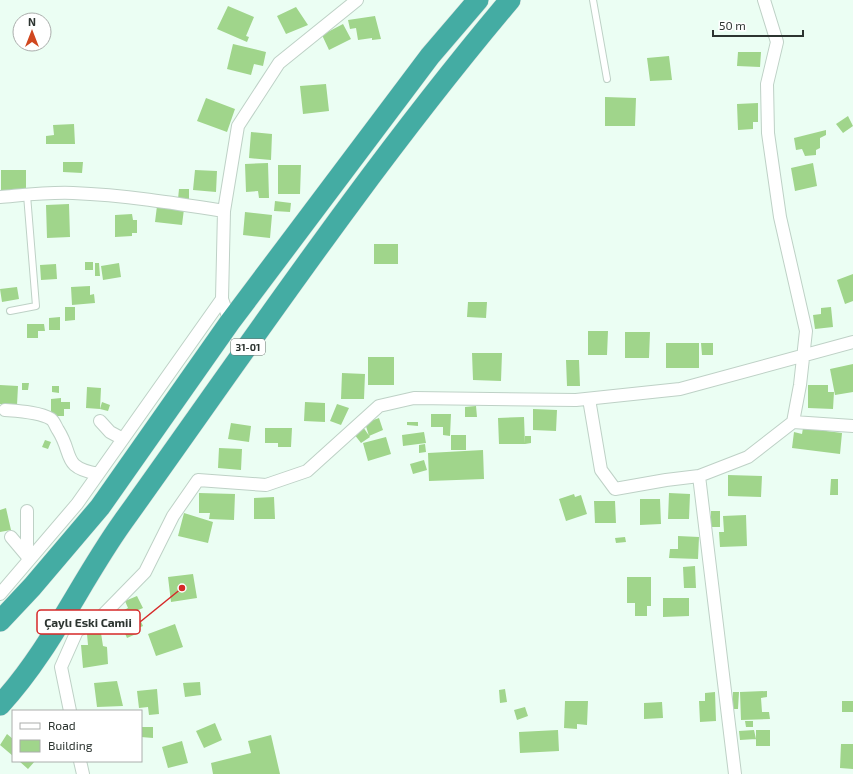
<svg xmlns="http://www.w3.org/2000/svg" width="853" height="774" font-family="'Exo 2',sans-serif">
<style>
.building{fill:#a0d58b}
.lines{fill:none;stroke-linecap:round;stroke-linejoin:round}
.lane-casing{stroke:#bed1c6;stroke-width:8}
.street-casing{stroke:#bed1c6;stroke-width:14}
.highway-casing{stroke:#dddfde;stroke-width:22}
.lane{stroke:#fff;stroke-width:6}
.street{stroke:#fff;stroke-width:12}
.highway{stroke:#44aca3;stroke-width:21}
.labels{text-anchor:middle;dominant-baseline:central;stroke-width:3;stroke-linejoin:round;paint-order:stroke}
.shield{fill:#fff;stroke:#6b716e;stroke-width:1}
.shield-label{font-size:10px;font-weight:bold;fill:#2c3430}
.leader{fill:none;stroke:#d62828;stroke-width:1.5}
.callout-dot{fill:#d62828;stroke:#fff;stroke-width:1.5}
.callout{fill:#fff;stroke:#d62828;stroke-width:1.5}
.callout-label{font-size:12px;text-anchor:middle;font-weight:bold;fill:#2c3430}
</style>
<rect width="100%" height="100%" fill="#ebfef3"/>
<path class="building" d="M228,6L254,17L246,36L249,37L247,42L217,29Z
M296,7L308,25L286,34L277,16Z
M375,16L381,39L372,40V38L358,40L356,28L350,29L348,20Z
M343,24L351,39L329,50L322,35Z
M233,44L266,52L263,66L254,64L251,75L227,69Z
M738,52H761L760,67L737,66Z
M669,56L672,80L650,81L647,58Z
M326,84L329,111L303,114L300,86Z
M605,97L636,98L635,126H605Z
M206,98L235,109L227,132L197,121Z
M758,103V122H753V129L738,130L737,104Z
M848,116L853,126L843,133L836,124Z
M74,124L75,144H46V136L54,135L53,125Z
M826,130V135L820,138V148L816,150V155L805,156L802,149L796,150L794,138Z
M251,132L272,134L271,160L249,158Z
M63,162H83L82,173L63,172Z
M268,163L269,198H259L258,191L246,192L245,164Z
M813,163L817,186L795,191L791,168Z
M278,165H301L300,194H278Z
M1,170H26V192L1,193Z
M195,170L217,171L216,192L193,190Z
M179,189H189V199H178Z
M275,201L291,203L290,212L274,211Z
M69,204L70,237L47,238L46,205Z
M157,206L184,209L182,225L155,222Z
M245,212L272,215L270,238L243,235Z
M132,214L133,220H137V233H132V236L115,237V215Z
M374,244H398V264H374Z
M85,262H93V270H85Z
M95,263H99L100,276H95Z
M119,263L121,277L103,280L101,266Z
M56,264L57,279L41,280L40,265Z
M853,274V301L845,304L837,280Z
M90,286V295L94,294L95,303L72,305L71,287Z
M17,287L19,299L2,302L0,289Z
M468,302H487L486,318L467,317Z
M65,307H75V320L65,321Z
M831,307L833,327L815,329L813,315L821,314V308Z
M60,317V330H49V318Z
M27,324H44L45,331H38V338H27Z
M588,331H608L607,355H588Z
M625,332H650L649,358H625Z
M666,343H699V368H666Z
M701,343H713V355H702Z
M472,353H502L501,381L473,380Z
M368,357H394V385H368Z
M566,360H579L580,386H567Z
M853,364V392L835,395L830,369Z
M342,373L365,374L364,399H341Z
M22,383H29L28,390H22Z
M0,385L18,386L17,405L0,404Z
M808,385H828V392H834L833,409L808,408Z
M52,386H59V393L52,392Z
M87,387L101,388L100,409L86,408Z
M61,398V402H70V409H64V416H51V399Z
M102,402L110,405L108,411L100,409Z
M305,402L325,403V422L304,421Z
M337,404L349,408L341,425L330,421Z
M476,406L477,417H465V407Z
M533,409L557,410L556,431L533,430Z
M431,414H451L450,436L443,435V427H431Z
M524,417L525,444H499L498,418Z
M379,418L383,430L369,436L365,423Z
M407,422H418V426L407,425Z
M231,423L251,426L249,442L228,439Z
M363,427L370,437L361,443L354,434Z
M265,428H292L291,447H278V443H265Z
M803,428L842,433L840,454L792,448L794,432L802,434Z
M424,432L426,443L403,446L402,435Z
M451,435H466V450H451Z
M525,436H531V443L525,444Z
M386,437L391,454L368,461L363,443Z
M45,440L51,442L48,449L42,447Z
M425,444L426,452L419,453V445Z
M219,448L242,449L241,470L218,468Z
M483,450L484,479L429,481L428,453Z
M424,460L427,470L413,474L410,464Z
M728,475L762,476L761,497L728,496Z
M831,479H838V495H830Z
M199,493L235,494L234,520L209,519L210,513H199Z
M669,493L690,494L689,519H668Z
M574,494L575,497L581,495L587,514L566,521L559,499Z
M274,497L275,519H254V498Z
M640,499H660L661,524L640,525Z
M594,501H615L616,523H595Z
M6,508L11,530L0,532V510Z
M711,511H720V527H711Z
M184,513L213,522L208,543L178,536Z
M746,515L747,546L720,547L719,532H724L723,516Z
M678,536L699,537L698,559L669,558L670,549H678Z
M625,537L626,542L616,543L615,538Z
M695,566L696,588H684L683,567Z
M193,574L197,598L171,602L168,577Z
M627,577H651V606H647V616H635V603H627Z
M137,596L143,608L136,611L143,626L134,630L136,634L127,638L123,629L131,625L129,620L121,624L116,614L128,608L125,601Z
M663,598H689V616L663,617Z
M175,624L183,647L156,656L148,634Z
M101,633L103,646L107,647L108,664L83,668L81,645H88L87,634Z
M117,681L123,706L97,707L94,683Z
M200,682L201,695L185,697L183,683Z
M157,689L159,714L149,715L148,707L139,708L137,691Z
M505,689L507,702L500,703L499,690Z
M767,691V697L761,698L762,712H769L770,719L741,720L740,692Z
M715,692L716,721L700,722L699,701H705V693Z
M733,692H739L738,709H732Z
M565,701H588L587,725L577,724V729L564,728Z
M842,701H853V712H842Z
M662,702L663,718L644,719V703Z
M525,707L528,716L517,720L514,710Z
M745,721H753V727H746Z
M215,723L222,740L204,748L196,731Z
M141,727H153V738L141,737Z
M558,730L559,751L520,753L519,732Z
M754,730L756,739L740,740L739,731Z
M756,730H770V746H756Z
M7,734L13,739V756L0,745Z
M271,735L280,774H213L211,763L251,753L248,741Z
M182,741L188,763L168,768L162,747Z
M841,744H853V769L840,768Z
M19,761H35L28,769Z"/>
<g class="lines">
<defs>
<path id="lane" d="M593,0L607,79
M10,311L36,306L27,195"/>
<path id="street" d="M0,197C24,195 48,192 73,193C124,195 174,203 224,211
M230,322L222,299L224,211L238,126L279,63L357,0
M589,399L601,470L615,489L666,480L699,476
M5,410C18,411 40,412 51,419C54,421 56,427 58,430C74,455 61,467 98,474
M100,421L110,432L123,439
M793,422L853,426
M27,511V556L28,561
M11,537L27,556
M0,594L77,504L222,299
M70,711L61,667L77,631L100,618L145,572L173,516L198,480L266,485L307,471L379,406L414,398L576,400L680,389L853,342
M80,761L83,774
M735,774L699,476L748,457L793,422L800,385L806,331L780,217L768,133L767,84L777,42L764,0"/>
<path id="highway" d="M0,621L32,587L100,507L230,322L430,56L478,0
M0,705C50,651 80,582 122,523C248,347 370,166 510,0"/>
</defs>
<use href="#lane" class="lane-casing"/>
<use href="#street" class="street-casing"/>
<use href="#highway" class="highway-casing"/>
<use href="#lane" class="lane"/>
<use href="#street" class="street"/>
<use href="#highway" class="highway"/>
</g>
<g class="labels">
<rect class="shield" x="231" y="339" width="34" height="16" rx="3"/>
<g class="shield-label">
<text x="248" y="347">31-01</text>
</g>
</g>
<path class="leader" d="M182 588L140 622"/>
<circle class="callout-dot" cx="182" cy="588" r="4"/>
<rect class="callout" x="37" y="610" width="103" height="24" rx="4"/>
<g class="callout-label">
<text x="88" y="627">Çaylı Eski Camii</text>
</g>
<rect x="12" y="710" width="130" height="52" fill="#ffffff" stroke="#abaeac"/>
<rect x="20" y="723" width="20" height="6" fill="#ffffff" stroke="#abaeac"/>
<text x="48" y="730" font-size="12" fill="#2c3430">Road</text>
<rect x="20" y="740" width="20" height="12" fill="#a0d58b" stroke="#abaeac"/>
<text x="48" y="750" font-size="12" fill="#2c3430">Building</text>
<g transform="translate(32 32)"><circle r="19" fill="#ffffff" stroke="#abaeac"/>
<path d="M0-3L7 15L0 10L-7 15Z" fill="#d0471f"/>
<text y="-6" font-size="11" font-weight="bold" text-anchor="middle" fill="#2c3430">N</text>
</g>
<path d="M713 30v6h90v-6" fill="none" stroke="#2c3430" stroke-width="2"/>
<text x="719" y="30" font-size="12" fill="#2c3430" stroke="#ffffff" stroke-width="3" paint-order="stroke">50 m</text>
</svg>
